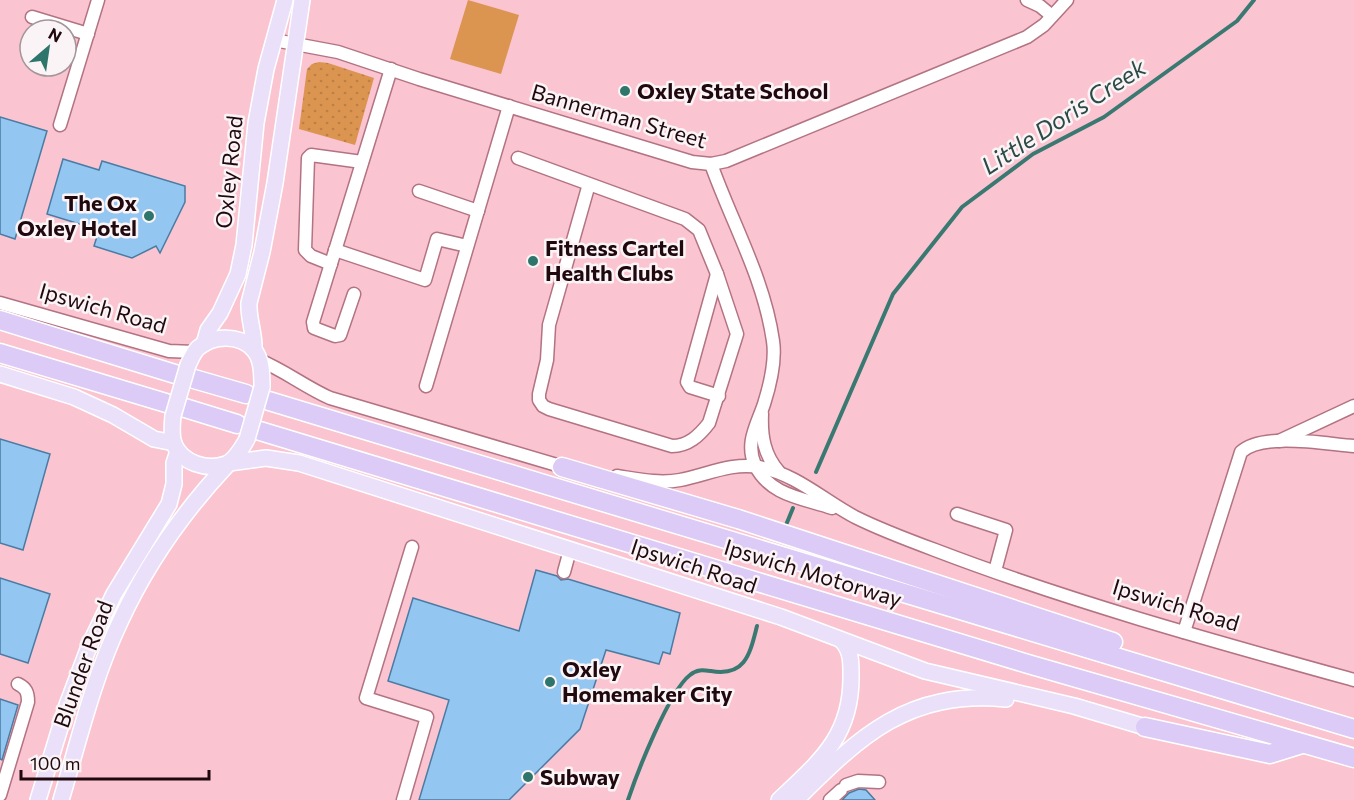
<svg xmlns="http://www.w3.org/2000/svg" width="1354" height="800" font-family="Commissioner,sans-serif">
  <defs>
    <pattern id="park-dots" width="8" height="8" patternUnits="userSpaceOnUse" patternTransform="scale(1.5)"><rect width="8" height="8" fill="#dc9550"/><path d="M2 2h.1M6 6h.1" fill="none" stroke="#bc7f45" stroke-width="1.8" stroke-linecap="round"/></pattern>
  </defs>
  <rect width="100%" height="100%" fill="#fbc4d1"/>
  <polygon fill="url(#park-dots)" points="319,62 328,63 374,78 355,145 299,129 307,69 312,64"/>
  <polygon fill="#dc9550" points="468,0 519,15 501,74 450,59"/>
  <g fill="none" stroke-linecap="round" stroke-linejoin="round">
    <g stroke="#3a7972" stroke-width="4">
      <polyline points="816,472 893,294 962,207 1033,154 1104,117 1237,21 1254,0"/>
      <polyline points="786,525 793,508"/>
      <path d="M628,800c9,-27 41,-109 62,-125 7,-6 13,-5 21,-4 35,6 39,-18 46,-45"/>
    </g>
  </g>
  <g fill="#93c7f1" stroke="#4a7ca3" stroke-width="1.5">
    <polygon points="0,117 47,131 15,239 0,234"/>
    <polygon points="63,159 99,170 102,161 185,186 185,202 160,253 156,246 132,258 94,246 99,230 47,214"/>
    <polygon points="0,439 50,454 23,550 0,543"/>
    <polygon points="536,570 557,576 561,580 568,579 680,613 670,654 663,652 659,664 606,650 580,729 509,800 419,800 449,700 388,681 413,598 519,631"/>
    <polygon points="0,578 50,594 28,663 0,654"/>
    <polygon points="0,699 18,705 2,760 0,759"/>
    <polygon points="859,789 866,790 875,800 842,800 849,793"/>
  </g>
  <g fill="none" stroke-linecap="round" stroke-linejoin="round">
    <g stroke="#b27383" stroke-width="15">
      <g id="minor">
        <polyline points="1027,0 1040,6 1052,16"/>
        <polyline points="32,17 88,34"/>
        <polyline points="274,40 338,52 419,79 692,162 711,164 726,161 1027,37 1044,25 1067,0"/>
        <polyline points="60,125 98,0"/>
        <path d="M518,158l167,61 14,11 18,44 20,60 -28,89c-10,13 -21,23 -37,23l-123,-37 -6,-3 -4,-6v-6l8,-34 2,-35 40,-141"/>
        <path d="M711,164c21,59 53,114 62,177 3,20 -3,44 -9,63 -7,21 -19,39 -9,61 15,31 48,33 77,43"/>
        <polyline points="419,191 478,211"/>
        <polyline points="335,250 425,280 437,239 467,246"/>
        <polyline points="331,264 311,256 305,250 308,158 311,155 362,162"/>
        <polyline points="717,274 687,382 690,387 719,396"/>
        <polyline points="354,294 340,335 335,336 314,328 313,322 391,69"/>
        <polyline points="0,303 169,351 194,352"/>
        <path d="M259,360c25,10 46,27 71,38l237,70"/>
        <polyline points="426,386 509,106"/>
        <path d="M762,414c-1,22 2,41 17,58"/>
        <polyline points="1279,441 1354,406"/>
        <path d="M617,476c20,3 42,8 63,4 26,-5 52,-18 79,-13 37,7 64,33 96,50 26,13 53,23 80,33 136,52 278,91 419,130"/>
        <polyline points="957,514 1006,530 995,571"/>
        <polyline points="564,572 570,550"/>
        <path d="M1184,632l57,-180c22,-20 84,-8 113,-6"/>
        <polyline points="846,785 858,781 879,782"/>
        <path d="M0,795l28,-93c0,-10 -2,-14 -10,-18"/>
        <polyline points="403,800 427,717 366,698 412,547"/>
        <polyline points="830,800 841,790"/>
      </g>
    </g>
    <g stroke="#fff" stroke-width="18">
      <g id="major">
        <polyline points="204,344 208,330 220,313 238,274 244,245 256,123 266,69 285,0"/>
        <path d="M254,350c1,-16 -6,-31 -5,-47l13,-51 13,-69 27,-183"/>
        <path d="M188,365c3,-6 5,-12 10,-17 15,-13 42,-14 56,2 8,9 8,25 8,37"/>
        <polyline points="0,374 74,397 113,415 154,439 174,443"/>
        <path d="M173,416c-1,9 -2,19 1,28 8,19 33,27 52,20 9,-4 16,-16 21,-25"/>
        <polyline points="229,463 266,458 299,463 781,617 925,671 1074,706 1145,727"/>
        <polyline points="38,800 67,705 90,644 114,594 169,504 174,484 174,463 178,451"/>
        <path d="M61,800c18,-60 32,-121 59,-178 27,-59 64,-111 108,-158"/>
        <path d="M779,800c40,-38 72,-63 72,-122 0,-15 1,-27 -10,-38"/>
        <path d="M796,800c65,-65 112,-110 210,-101"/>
      </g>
    </g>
    <g stroke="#fff" stroke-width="21">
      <g id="highway">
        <polyline points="0,320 175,374"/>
        <polyline points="0,353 166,403"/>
        <polyline points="194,379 246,394"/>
        <polyline points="269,401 1354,729"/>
        <polyline points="185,408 237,424"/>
        <polyline points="260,431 1028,664 1354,758"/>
        <polyline points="562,467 738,519 1113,642"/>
        <polyline points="1145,727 1270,754 1302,744"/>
      </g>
    </g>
    <use href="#minor" stroke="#fff" stroke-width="12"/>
    <use href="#major" stroke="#eae0fa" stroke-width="15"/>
    <use href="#highway" stroke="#dccbf6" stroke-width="18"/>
    <g stroke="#fff" stroke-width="18" stroke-linecap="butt">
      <g id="major-bridge">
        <polyline points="173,416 188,365"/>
        <polyline points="247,439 262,387"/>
      </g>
    </g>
    <use href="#major-bridge" stroke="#eae0fa" stroke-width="15"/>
  </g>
  <g fill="#2e756b" stroke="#fbf4f6" stroke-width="2">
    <circle cx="625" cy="91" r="6"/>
    <circle cx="149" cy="216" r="6"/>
    <circle cx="533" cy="261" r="6"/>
    <circle cx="550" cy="682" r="6"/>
    <circle cx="528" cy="777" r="6"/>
  </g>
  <g text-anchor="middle" stroke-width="5" stroke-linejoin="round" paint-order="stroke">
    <g font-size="22" font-weight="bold" fill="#1f090f" stroke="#fbf4f6" text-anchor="start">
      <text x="637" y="99">Oxley State School</text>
      <text x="137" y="211" text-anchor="end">The Ox<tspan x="137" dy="25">Oxley Hotel</tspan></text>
      <text x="545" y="256">Fitness Cartel<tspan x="545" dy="25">Health Clubs</tspan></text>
      <text x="562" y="677">Oxley<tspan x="562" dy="25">Homemaker City</tspan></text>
      <text x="540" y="785">Subway</text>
    </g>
    <g font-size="22" fill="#1f090f" stroke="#fbf4f6">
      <text transform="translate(619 116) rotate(16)" y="8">Bannerman Street</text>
      <text transform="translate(229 172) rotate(-84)" y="8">Oxley Road</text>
      <text transform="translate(103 308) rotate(16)" y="8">Ipswich Road</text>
      <text transform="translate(694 566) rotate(18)" y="8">Ipswich Road</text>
      <text transform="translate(813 573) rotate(17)" y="8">Ipswich Motorway</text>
      <text transform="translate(1176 605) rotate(17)" y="8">Ipswich Road</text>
      <text transform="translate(83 664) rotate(-70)" y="8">Blunder Road</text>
    </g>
    <g font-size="24" font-style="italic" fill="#2c4a46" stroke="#fbf4f6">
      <text transform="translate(1064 117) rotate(-33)" y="8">Little Doris Creek</text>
    </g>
  </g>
  <g transform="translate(48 48) rotate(29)"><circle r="28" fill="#fbf4f6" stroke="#a3969a" stroke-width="1.5"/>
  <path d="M0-4.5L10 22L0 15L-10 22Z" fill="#2e756b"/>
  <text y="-9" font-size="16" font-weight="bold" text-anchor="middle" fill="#1f090f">N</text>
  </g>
  <path d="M21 770v9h188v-9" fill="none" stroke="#1f090f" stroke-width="3"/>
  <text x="30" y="770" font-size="18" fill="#1f090f" stroke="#fbf4f6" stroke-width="4.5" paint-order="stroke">100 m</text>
</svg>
